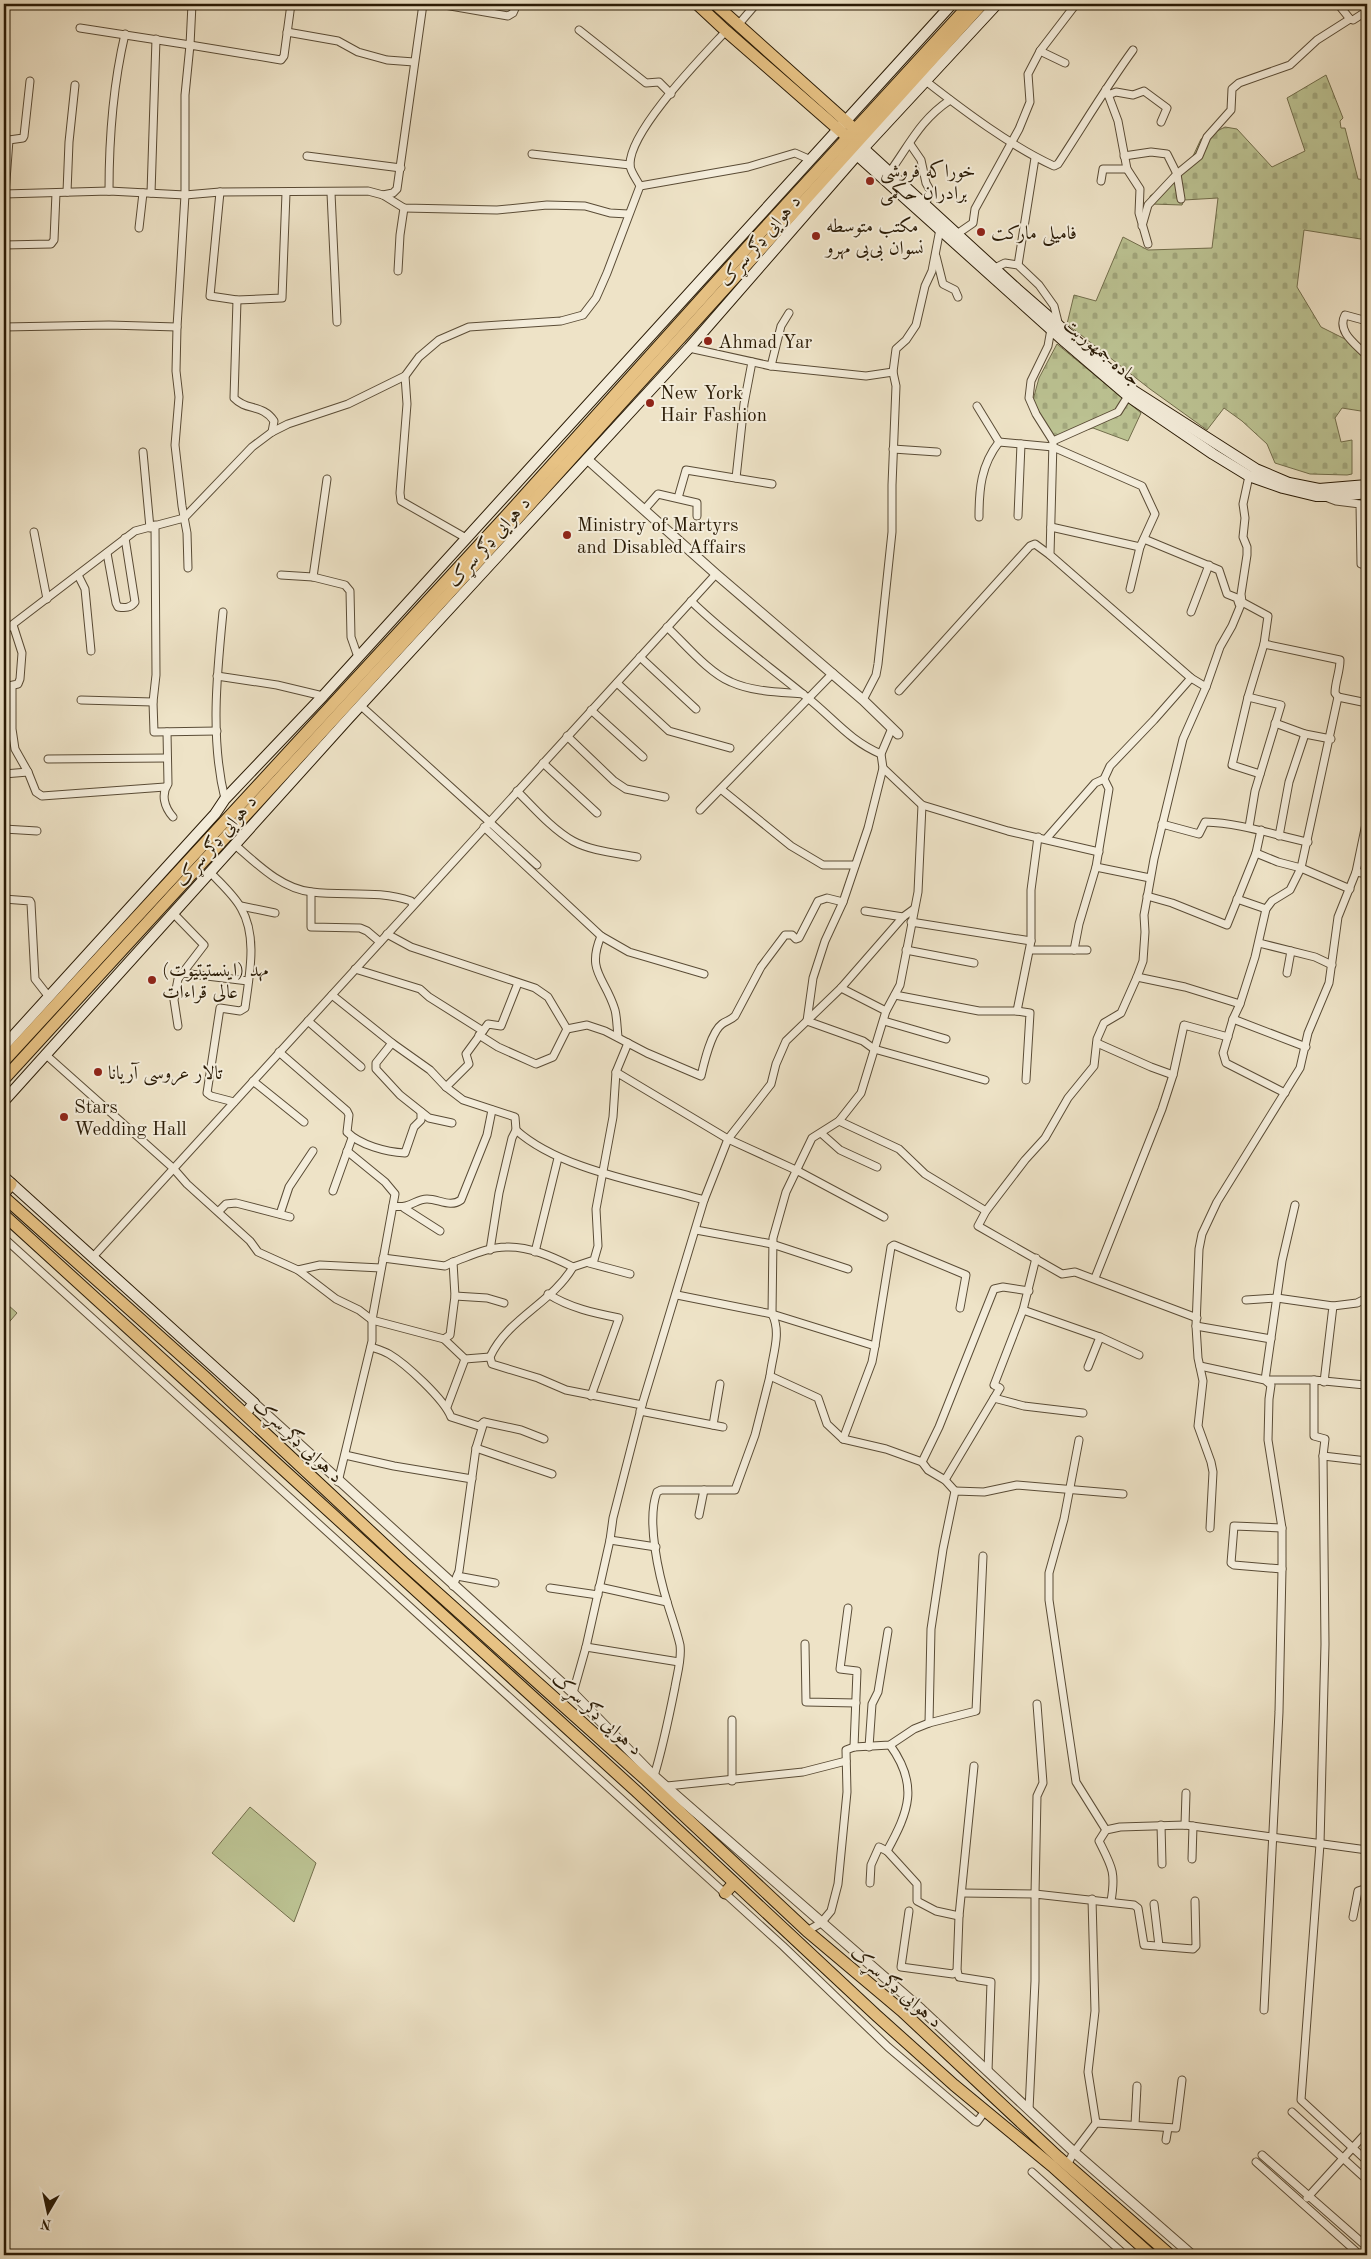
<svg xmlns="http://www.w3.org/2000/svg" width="1371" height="2259" font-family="'Old Standard TT',Amiri,serif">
  <defs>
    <pattern id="cemetery-stones" width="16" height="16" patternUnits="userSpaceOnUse" patternTransform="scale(1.25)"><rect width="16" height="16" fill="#bcc393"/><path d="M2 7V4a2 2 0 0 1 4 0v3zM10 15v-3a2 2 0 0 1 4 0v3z" fill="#a2a77d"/></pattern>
  </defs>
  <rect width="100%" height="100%" fill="#eee3c7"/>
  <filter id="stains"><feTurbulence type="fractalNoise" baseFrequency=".004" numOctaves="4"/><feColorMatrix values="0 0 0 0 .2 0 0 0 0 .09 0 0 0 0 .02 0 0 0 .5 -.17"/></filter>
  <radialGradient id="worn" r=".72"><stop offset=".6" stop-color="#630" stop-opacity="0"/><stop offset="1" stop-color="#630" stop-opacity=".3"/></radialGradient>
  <g fill="#bcc393" stroke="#726e4c">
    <polygon points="8,1305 17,1313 4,1328 4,1310"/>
    <polygon points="250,1807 316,1863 294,1922 212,1853"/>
  </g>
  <g fill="url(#cemetery-stones)" stroke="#726e4c">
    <polygon points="1326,75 1343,118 1340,121 1341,128 1345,128 1358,179 1367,180 1367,240 1304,230 1297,287 1321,327 1367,350 1367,412 1342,408 1335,418 1341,442 1352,440 1352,474 1347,475 1310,474 1275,463 1267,444 1242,421 1224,408 1207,430 1150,389 1067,324 1074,295 1096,301 1123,237 1148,250 1212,248 1218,198 1184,200 1182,205 1151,204 1150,196 1186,171 1201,139 1225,127 1237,129 1272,167 1305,151 1287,98"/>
    <polygon points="1057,344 1141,413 1128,441 1093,428 1053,439 1033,400 1039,378"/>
  </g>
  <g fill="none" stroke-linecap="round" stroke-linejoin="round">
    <g stroke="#5a4c36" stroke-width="9">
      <g id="minor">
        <polyline points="439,4 508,16 513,13 517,4"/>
        <polyline points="1338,4 1350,19"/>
        <polyline points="738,25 756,4"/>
        <polyline points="80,28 190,45 192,4"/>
        <polyline points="579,30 646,83 659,82 671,94"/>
        <polyline points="287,32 338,41 358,52 387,60 414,62"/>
        <polyline points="1040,51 1065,63"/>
        <path d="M927,82c36,28 85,65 127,84l4,-2c25,-38 48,-77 75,-114"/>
        <polyline points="1106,89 1118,121 1127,169 1140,189 1139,213 1148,244"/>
        <polyline points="1108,95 1116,92 1133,95 1144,91 1167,108 1161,122"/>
        <polyline points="910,144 921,160 926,183 931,192 925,204"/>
        <polyline points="532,154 630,165"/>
        <polyline points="307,156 401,168"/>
        <polyline points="1124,156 1151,152 1167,154 1177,174 1181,199"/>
        <path d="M889,173c21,-29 31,-53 61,-73"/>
        <polyline points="1101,181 1103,169 1127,169"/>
        <polyline points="640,186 748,167 795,153 811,160"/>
        <path d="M109,191c0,-53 4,-106 16,-157"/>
        <polyline points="67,192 69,142 75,85"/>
        <polyline points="220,192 210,296 237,300 282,298 286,193"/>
        <polyline points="151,193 156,39"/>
        <polyline points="331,193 337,322"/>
        <polyline points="4,194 109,191 185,195 220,192 368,191 383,195 404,208 497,210 547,205 585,206 610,213 628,214"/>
        <polyline points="5,194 9,140 23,138 24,136 30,81"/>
        <polyline points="383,195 393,193 397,189 423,4"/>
        <polyline points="1142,226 1148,205 1177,174 1199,156 1207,137 1231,110 1232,89 1239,83 1290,65 1317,40 1350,19 1353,20 1367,11"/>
        <polyline points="139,228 143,193"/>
        <polyline points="957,234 973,223 975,209 1019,129 1030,102 1028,74 1040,51 1076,4"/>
        <polyline points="4,245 51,244 54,240 56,193"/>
        <polyline points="936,256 943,284 955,290 958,297"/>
        <polyline points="1018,265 1035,158"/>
        <polyline points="995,268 1005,263 1018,265 1039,285 1054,306 1059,326"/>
        <polyline points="398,271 400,235 404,208"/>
        <path d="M237,300l-3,98c12,13 29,6 40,23l-2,11"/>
        <path d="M1367,321l-22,-6c-9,17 12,30 22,41"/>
        <polyline points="4,327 109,325 177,327"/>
        <polyline points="1051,329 1048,346 1031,381 1029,398 1036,414 1053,441 1050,555 1191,678 1206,687"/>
        <polyline points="689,348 771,366 866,376 893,372 896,386 892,485 892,532 878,664 876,675 863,700"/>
        <polyline points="771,366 781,326 789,313"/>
        <polyline points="893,372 896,349 906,340 916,325 925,286 932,271 940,229"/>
        <polyline points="405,376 407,404 400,493 401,501 466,538"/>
        <polyline points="977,406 999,442"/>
        <polyline points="1053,441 1118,412 1128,396"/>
        <polyline points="999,442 1053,447 1142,486 1155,514 1140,547 1130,589"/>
        <polyline points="893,449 937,452"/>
        <polyline points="143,452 150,528"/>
        <polyline points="736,478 744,404 752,362"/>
        <polyline points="678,498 686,470 772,484"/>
        <polyline points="1328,498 1336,501 1360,504 1361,564 1367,565"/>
        <polyline points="644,510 658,494 697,503 697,516"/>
        <polyline points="1018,516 1021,444"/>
        <path d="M979,517c0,-28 2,-52 20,-75"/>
        <polyline points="155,525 156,675 153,702 154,732 217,731"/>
        <polyline points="1051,527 1140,547"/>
        <polyline points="34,532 47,599"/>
        <polyline points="1144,539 1219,570 1227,594 1237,598 1239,604"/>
        <path d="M107,553l9,50 2,4c7,1 13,1 17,-5l-10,-64"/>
        <polyline points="188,568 187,533 182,506 175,445 179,397 176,371 177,327 185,195 185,95 190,45 281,60 284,56 291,4"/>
        <polyline points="78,575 85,589 91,651"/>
        <polyline points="281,575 313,577 345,585 350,591 351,637 358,657"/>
        <polyline points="313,577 327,479"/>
        <path d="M691,601c37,36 78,65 118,98 25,20 41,42 72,55"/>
        <polyline points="1242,602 1268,616 1264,644 1248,697 1232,765 1260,774"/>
        <path d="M223,612c-6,61 -13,127 2,187"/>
        <polyline points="1191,612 1209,565"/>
        <path d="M667,627c18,17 42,46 64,55 22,10 49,10 72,12"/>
        <path d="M4,631l131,-100 49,-13 68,-71 20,-15 16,-8 60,-20 57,-28 14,-19 20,-17 30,-13 92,-6 22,-6 13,-17 11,-25 33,-87c-3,-6 -10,-15 -10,-21 -1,-34 72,-108 96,-134"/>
        <path d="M1264,644l76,16c0,12 -5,22 -5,33l3,4 -37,171 -11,22 -18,11 -6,8 -11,48 -15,47 -7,15 -10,34 3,10 59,30"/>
        <polyline points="640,657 696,709"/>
        <polyline points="217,676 277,685 323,696"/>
        <polyline points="617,683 669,731 730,748"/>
        <polyline points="12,686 12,729 15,749 28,772 36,792 42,796 165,787"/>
        <polyline points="4,687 18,684 20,679 22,653 13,625"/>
        <polyline points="899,691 1030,546 1035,544 1050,555"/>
        <polyline points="1248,697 1281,705 1255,791 1249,827"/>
        <polyline points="1338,697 1367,703"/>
        <polyline points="81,700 153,702"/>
        <polyline points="360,705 537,865"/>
        <polyline points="591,710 643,757"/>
        <polyline points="1275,723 1305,734 1331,739"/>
        <polyline points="892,728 881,754 883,768 922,805 1008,831 1099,852"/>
        <path d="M167,732l1,52c-7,10 -4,23 5,33"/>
        <polyline points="567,736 614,781 626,789 665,797"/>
        <polyline points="48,759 167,758"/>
        <polyline points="543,763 597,813"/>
        <polyline points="883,768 868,828 843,902 825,941 813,978 807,1021 863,1041 874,1049 985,1080"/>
        <polyline points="4,774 28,772"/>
        <polyline points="1104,779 1110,766 1154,720 1191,678"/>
        <polyline points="722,790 791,846 823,865 855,865"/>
        <path d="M517,791c17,17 35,38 56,50 18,10 43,12 64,16"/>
        <path d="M922,805l-4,87 -18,93 -14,26 -25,82 -22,28 -27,17 -26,54 -13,46 -1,76c10,19 0,42 -2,62l48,22 9,26 16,15 43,10 36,13 6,8 17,10 10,11"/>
        <polyline points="700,810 833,673"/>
        <path d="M1162,824l37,10 6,-12c36,1 69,13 103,20"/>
        <polyline points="484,827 601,936 629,952 704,974"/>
        <polyline points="4,829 37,831"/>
        <polyline points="1261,830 1256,853 1278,862 1301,868 1350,889"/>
        <polyline points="1279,836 1289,782 1305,734"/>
        <polyline points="1046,839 1095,783 1104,779 1109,789 1096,867 1150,878"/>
        <path d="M234,844c22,19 47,45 78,48 33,4 67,-2 99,9l2,4"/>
        <path d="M210,872c10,11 24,23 31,36 17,29 8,68 4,100l-5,3 -20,-3 -13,85 4,3 23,6"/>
        <polyline points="1356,872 1367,874"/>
        <polyline points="311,892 311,927 360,928 367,931 380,942"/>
        <polyline points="1147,896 1172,903 1227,925 1256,853"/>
        <polyline points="4,899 30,901 31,903 35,979 49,997"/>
        <polyline points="1237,899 1266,909"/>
        <polyline points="241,906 275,913"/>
        <polyline points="865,911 903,917"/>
        <polyline points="174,914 204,945 178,979 174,1000 178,1026"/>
        <polyline points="911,922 1031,941"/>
        <polyline points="387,934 411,947 535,988 548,997 567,1029"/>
        <path d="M601,936c-15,36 4,41 14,74 2,8 2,18 3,27"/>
        <polyline points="1259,943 1315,957 1332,965"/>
        <polyline points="906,950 974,963"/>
        <polyline points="1030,950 1087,950"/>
        <polyline points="1074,950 1079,924 1096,867"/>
        <polyline points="355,969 420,989 429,997 483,1031"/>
        <polyline points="182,973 248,981"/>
        <polyline points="1287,973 1291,951"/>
        <polyline points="1137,977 1185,987 1240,1004"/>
        <polyline points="841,988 886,1011"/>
        <polyline points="332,995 392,1043 430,1070 446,1087 463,1100 515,1117 516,1130 512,1138 499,1193 490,1250"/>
        <polyline points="895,995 979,1011 1017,1011 1030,1013 1026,1080"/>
        <polyline points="1017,1011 1031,941 1031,890 1038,837"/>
        <polyline points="1233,1019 1306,1047"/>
        <polyline points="308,1021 361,1067"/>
        <polyline points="884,1021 946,1039"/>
        <path d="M567,1029l20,-4 18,6 42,22 54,23c3,-13 10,-44 21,-52 4,-3 9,-4 13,-8l26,-49 24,-32h7l4,4 3,-1 19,-37 9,-3 16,4"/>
        <polyline points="479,1035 498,1047 536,1064 553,1057 567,1029"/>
        <polyline points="392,1043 376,1063 376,1069 400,1095 429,1118 452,1123"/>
        <path d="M628,1043l-12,29 -3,45 -17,92 2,37 -4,14 -21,7c-21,36 -65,51 -83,90l2,7 46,14 28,12 76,15"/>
        <polyline points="1097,1043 1151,1067 1173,1075"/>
        <path d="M279,1052l68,59 2,4 -2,17c13,13 39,20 58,21l9,-26 7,-7v-8"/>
        <polyline points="45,1054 173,1168 187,1184 250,1241 258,1252 298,1270 336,1299 359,1310 372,1320 444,1339 465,1359 490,1357"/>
        <polyline points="616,1072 728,1139 798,1171 884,1217"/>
        <polyline points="253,1081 304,1122"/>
        <polyline points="446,1087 469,1064 466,1054 488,1024 501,1026 518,983"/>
        <polyline points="839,1121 899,1149 925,1174 986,1211"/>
        <path d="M516,1130c44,40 130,53 188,70"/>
        <polyline points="822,1134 840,1150 877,1167"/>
        <polyline points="333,1191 352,1138"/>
        <polyline points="1295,1205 1282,1261 1265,1380 1314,1380"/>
        <path d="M393,1206c18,3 22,-7 34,-7 12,0 23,9 34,1l26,-65 5,-25"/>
        <polyline points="404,1208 440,1231"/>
        <polyline points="219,1211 226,1204 236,1203 290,1217"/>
        <polyline points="280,1214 289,1187 313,1151"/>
        <polyline points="696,1230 772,1244 848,1269"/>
        <polyline points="4,1238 783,1946 888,2047 975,2121 977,2122 985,2111"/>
        <polyline points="535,1252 558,1158"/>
        <polyline points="92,1258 716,574"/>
        <path d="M383,1258l62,8 8,-4c17,-6 36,-15 53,-15 23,-1 47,10 67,20"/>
        <polyline points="589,1263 630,1274"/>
        <polyline points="298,1270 320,1265 381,1268"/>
        <polyline points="1095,1278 1162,1109 1173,1075 1184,1025 1228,1037"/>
        <path d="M548,1294c22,14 46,19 71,24l-28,78"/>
        <polyline points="677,1295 772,1314 875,1346 872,1362 843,1439"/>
        <polyline points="455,1296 487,1298 504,1303"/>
        <polyline points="1246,1300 1277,1298 1333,1306 1324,1382"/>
        <polyline points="1333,1306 1357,1303 1367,1298"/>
        <polyline points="1023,1310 1100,1337 1139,1355"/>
        <polyline points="1197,1318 1075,1272 1062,1274 978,1226 986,1211 1025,1160 1045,1138 1068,1098 1094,1066 1097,1039 1104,1023 1121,1013 1137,977 1143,961 1145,932 1144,915 1154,859 1183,739 1206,687 1220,647 1232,626 1242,602 1241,594 1247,555 1247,547 1243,537 1245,518 1243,504 1249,476"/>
        <polyline points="1196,1326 1271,1339"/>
        <polyline points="1367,1328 1365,1385 1314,1380 1314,1436 1325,1439 1323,1456 1325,1644 1320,1844 1301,2100 1367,2161"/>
        <polyline points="444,1339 450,1335 455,1296 453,1262"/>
        <polyline points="875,1346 891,1247 894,1245 966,1275 960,1308"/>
        <path d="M371,1347c6,2 13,4 18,7 17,10 55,45 62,63l28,9 5,-4 37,8 23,9"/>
        <polyline points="1200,1366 1265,1380 1271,1385 1269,1399 1268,1440 1282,1528 1282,1569 1279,1712 1264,2010"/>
        <polyline points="1088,1367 1100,1337"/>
        <polyline points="994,1398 1024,1406 1083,1413"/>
        <polyline points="447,1407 465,1359"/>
        <polyline points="640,1411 723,1427"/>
        <polyline points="713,1425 720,1384"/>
        <polyline points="1079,1440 1064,1519 1049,1573 1049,1600 1076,1782 1106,1830"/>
        <polyline points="476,1448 552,1474"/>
        <polyline points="345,1455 394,1466 472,1479"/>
        <polyline points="1323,1456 1367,1461"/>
        <polyline points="922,1462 939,1427 994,1289 1003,1287 1029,1291"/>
        <polyline points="945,1480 1000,1388 994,1385 1023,1310 1036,1258"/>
        <polyline points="338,1482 372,1341 372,1320 395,1194 385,1182 347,1151"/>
        <polyline points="699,1515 704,1490"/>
        <polyline points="1210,1528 1213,1472 1211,1462 1198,1426 1203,1381 1198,1358 1196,1326 1199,1249 1202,1234 1217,1202 1300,1068 1308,1033 1329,983 1338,917 1356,872 1367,819"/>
        <polyline points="610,1540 656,1547"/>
        <polyline points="1282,1569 1234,1565 1231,1563 1234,1526 1282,1528"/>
        <polyline points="457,1576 495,1583"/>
        <polyline points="453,1586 459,1571 476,1448 484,1422"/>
        <polyline points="599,1587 667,1602"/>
        <polyline points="550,1588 598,1595"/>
        <polyline points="848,1608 840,1669 857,1671 854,1747"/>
        <polyline points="805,1644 806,1702 856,1703"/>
        <polyline points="586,1647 679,1662"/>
        <polyline points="573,1693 586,1647 610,1540 613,1518 642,1405 704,1200 728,1139 771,1084 776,1064 786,1041 841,988 903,917 914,909"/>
        <polyline points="929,1723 931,1629 943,1549 955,1491 984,1492 1017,1485 1123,1494"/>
        <polyline points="869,1747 872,1704 878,1692 888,1631"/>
        <polyline points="974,1766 959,1916 957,1971 959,1977 991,1982 988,2071"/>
        <path d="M654,1776c9,-29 15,-59 21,-89 2,-13 7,-28 5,-42 -3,-13 -8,-27 -12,-40 -9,-29 -22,-84 -11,-113l4,-2h74l20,-55 15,-59"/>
        <polyline points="732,1781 732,1720"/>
        <polyline points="667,1786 803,1772 846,1761"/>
        <polyline points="1161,1825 1162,1864"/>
        <polyline points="1185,1825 1186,1793"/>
        <polyline points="887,1851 917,1884 917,1901 936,1911 959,1916"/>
        <polyline points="1192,1859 1193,1826"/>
        <path d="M870,1883l1,-18 8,-18 8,4c22,-40 32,-66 3,-106"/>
        <polyline points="962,1893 1035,1894 1037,1796 1043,1783 1037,1704"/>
        <polyline points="1092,1899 1095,2011 1088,2072 1096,2123"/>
        <path d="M1111,1901c5,-29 1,-34 -12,-60l7,-11 14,-3 65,-2 182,25"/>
        <polyline points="1154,1904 1159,1946"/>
        <polyline points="909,1911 901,1967 953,1974 957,1971"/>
        <polyline points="1353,1917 1358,1891 1367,1888"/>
        <polyline points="807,1931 821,1923 831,1911 838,1884 847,1792 846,1750 854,1747 890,1745 914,1729 929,1723 976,1711 983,1556"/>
        <polyline points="1029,2110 1035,1981 1035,1894 1134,1905 1138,1908 1144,1945 1193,1949 1196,1946 1195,1901"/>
        <polyline points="1292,2112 1367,2180"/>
        <polyline points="1135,2125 1137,2086"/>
        <polyline points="1166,2140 1168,2128"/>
        <polyline points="1262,2155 1367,2247"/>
        <polyline points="1256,2162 1360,2255"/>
        <polyline points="1067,2165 1074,2152 1096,2123 1176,2128 1182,2080"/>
        <polyline points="1032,2172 1125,2255"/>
        <polyline points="1307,2198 1367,2132"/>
      </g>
    </g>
    <g stroke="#5a4c36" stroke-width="11">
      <g id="tertiary">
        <polyline points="587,459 716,574 863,700 898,734"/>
        <polyline points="254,1403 573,1693 654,1776 921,2009 1074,2152 1192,2255"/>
      </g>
    </g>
    <g stroke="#291a05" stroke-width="12">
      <g id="secondary">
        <polyline points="864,149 1017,289 1134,391 1256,469 1289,483 1319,489 1367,485"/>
        <polyline points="857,155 1065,342 1128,396 1213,454 1249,476 1283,488 1316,496 1341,496 1367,493"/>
        <polyline points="4,1046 215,814 225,799 323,696 952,4"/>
        <polyline points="4,1101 348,719 689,348 857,155 997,4"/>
        <polyline points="4,1177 254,1403 245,1414"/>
      </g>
    </g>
    <g stroke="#291a05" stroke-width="13">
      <g id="primary">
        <polyline points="697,4 726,31 853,142"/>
        <polyline points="715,4 859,133"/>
        <polyline points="4,1061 505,517 762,231 970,4"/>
        <polyline points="4,1079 516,520 982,4"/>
        <polyline points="4,1193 11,1184"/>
        <polyline points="4,1197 204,1376 403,1562 646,1780 807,1931 902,2011 1058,2157 1170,2255"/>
        <polyline points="4,1215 636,1791 876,2015 954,2085 1052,2166 1151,2255"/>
        <polyline points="725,1893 734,1883"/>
      </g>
    </g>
    <use href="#minor" stroke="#f4eddb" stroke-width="7"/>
    <use href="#tertiary" stroke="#f4eddb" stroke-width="9"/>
    <use href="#secondary" stroke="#f4eddb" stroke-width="10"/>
    <use href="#primary" stroke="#e7c284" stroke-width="11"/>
  </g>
  <g fill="#8f2418" stroke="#f4eddb" stroke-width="2">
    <circle cx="870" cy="181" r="5"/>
    <circle cx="981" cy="232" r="5"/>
    <circle cx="816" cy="236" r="5"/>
    <circle cx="708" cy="341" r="5"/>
    <circle cx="650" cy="403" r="5"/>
    <circle cx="567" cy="535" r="5"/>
    <circle cx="152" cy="980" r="5"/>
    <circle cx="98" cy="1072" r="5"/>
    <circle cx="64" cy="1117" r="5"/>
  </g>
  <g text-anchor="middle" stroke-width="4" stroke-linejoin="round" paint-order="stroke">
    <g font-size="19" fill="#291a05" stroke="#f4eddb" text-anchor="start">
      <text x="880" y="177">خوراکه فروشی<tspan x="880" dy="22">برادران حکمی</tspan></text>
      <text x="826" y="232">مکتب متوسطه<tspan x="826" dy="22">نسوان بی‌بی مهرو</tspan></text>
      <text x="991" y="239">فامیلی مارکت</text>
      <text x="718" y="348">Ahmad Yar</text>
      <text x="660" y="399">New York<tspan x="660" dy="22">Hair Fashion</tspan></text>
      <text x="577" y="531">Ministry of Martyrs<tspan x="577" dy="22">and Disabled Affairs</tspan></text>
      <text x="162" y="976">مهد (اینستیتیوت)<tspan x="162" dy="22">عالی قراءات</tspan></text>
      <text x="108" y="1079">تالار عروسی آریانا</text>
      <text x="74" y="1113">Stars<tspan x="74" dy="22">Wedding Hall</tspan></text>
    </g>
    <g font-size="19" fill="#291a05" stroke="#f4eddb">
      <text transform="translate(759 240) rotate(-49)" y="7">د هوایی ډګر سړک</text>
      <text transform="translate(1103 351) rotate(40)" y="7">جاده جمهوریت</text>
      <text transform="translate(488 541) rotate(-48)" y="7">د هوایی ډګر سړک</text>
      <text transform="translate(215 840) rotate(-49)" y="7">د هوایی ډګر سړک</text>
      <text transform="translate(299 1440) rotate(43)" y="7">د هوایی ډګر سړک</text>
      <text transform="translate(598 1713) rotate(42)" y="7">د هوایی ډګر سړک</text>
      <text transform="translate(897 1986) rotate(41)" y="7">د هوایی ډګر سړک</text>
    </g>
  </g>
  <rect width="1371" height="2259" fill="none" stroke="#eee3c7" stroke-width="20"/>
  <rect x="5" y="5" width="1361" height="2249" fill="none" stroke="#291a05" stroke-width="2.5"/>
  <rect x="10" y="10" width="1351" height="2239" fill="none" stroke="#291a05"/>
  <g transform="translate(48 2212) rotate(189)" stroke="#f4eddb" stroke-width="4" paint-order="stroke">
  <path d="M0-4L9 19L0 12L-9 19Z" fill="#291a05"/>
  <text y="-8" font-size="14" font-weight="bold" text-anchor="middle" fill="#291a05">N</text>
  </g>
  <rect width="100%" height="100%" filter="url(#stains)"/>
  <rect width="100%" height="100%" fill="url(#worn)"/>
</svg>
